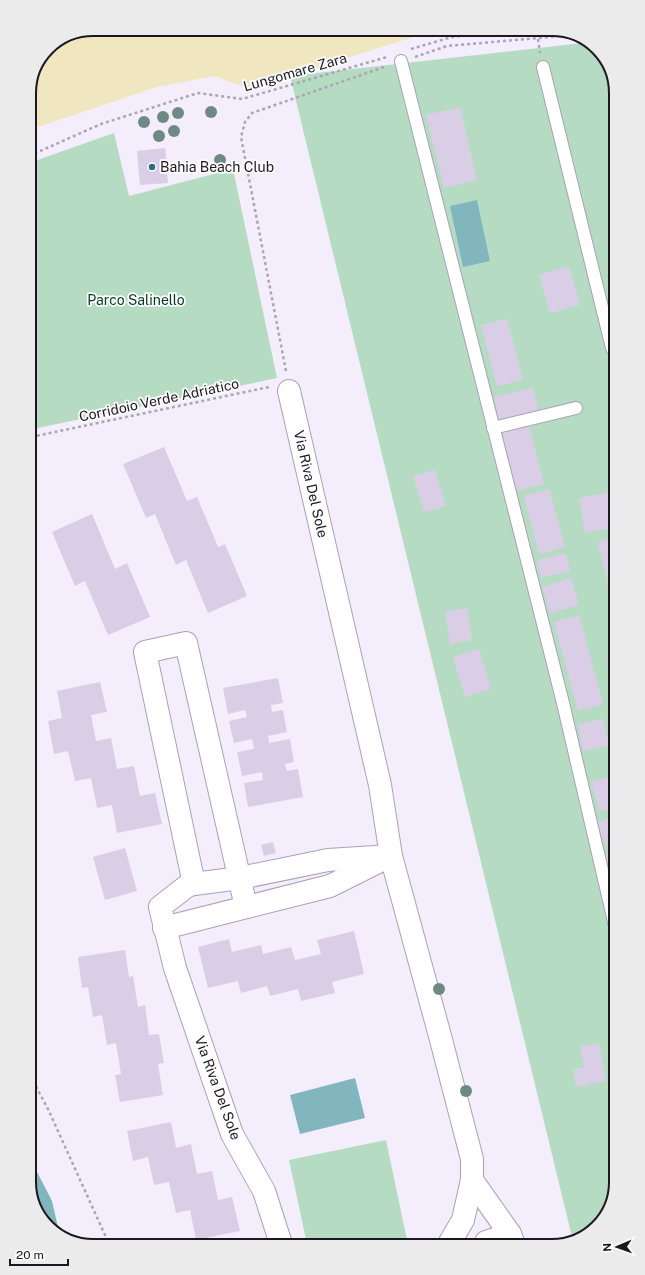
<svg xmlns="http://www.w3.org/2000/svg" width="645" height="1275" font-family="'Public Sans',sans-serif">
  <rect width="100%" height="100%" fill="#f4edfc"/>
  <g fill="#b5dcc3">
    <polygon points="591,42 611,69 616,1182 605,1218 576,1241 573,1241 290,76"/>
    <polygon points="114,133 129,196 233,169 277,378 33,429 31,427 29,163"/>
    <polygon points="386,1140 407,1240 390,1243 307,1244 289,1160"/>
  </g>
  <polygon fill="#f0e7c1" points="93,29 439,29 249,89 215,76 157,87 29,130 29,89 48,48"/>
  <g fill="#81b6bf">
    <polygon points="477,200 490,261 463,267 450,206"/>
    <polygon points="355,1078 365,1118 300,1134 290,1095"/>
    <polygon points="34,1166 52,1201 60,1236 57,1235 34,1206"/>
  </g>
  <g fill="#dacee7">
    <polygon points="460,107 477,180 444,188 426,115"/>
    <polygon points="165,148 168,183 140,185 137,151"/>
    <polygon points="612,249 612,263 611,263 608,250"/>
    <polygon points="569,266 580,305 550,313 539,275"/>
    <polygon points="507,319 523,380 497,386 481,325"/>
    <polygon points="533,388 539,414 500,423 494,397"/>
    <polygon points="529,426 544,484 517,491 502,433"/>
    <polygon points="164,447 187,501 197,497 218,547 225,544 247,596 208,613 186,560 176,565 155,514 146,518 123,464"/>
    <polygon points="435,470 446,506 424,512 413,476"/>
    <polygon points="549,489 565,547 539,554 524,496"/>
    <polygon points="613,492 613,528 585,533 579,498"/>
    <polygon points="92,514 115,569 127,563 150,617 108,635 85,581 75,586 52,532"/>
    <polygon points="613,538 613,583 608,584 598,542"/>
    <polygon points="566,553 570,571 541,578 537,560"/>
    <polygon points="571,578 579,605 550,613 542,587"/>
    <polygon points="467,608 472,640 450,644 445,612"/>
    <polygon points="579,615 603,704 578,711 554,622"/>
    <polygon points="479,649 491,689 465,697 453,657"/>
    <polygon points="278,678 283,703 271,705 272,712 283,710 287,732 268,736 269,743 290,739 294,762 285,764 287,771 298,769 303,797 248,807 244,783 263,780 262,772 242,776 237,752 254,749 252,739 234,743 229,721 247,717 245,710 228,714 223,688"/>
    <polygon points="100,682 107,712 91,715 96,741 111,738 117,769 134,766 140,796 155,793 162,824 117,833 112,805 97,808 91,778 75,781 68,751 54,754 48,721 62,718 57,691"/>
    <polygon points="603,719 609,746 583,751 578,724"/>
    <polygon points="614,776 614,808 600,812 591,782"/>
    <polygon points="614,817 615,844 605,846 598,822"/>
    <polygon points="273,842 276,853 264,856 261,845"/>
    <polygon points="125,848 137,891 105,900 93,857"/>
    <polygon points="615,852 615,878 610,879 604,854"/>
    <polygon points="354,931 364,974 332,982 335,993 301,1001 298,989 270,996 267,986 241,993 238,981 208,988 198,947 229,939 232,952 261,945 263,954 291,947 295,960 321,954 317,940"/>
    <polygon points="125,950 129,977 133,976 138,1007 145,1005 149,1035 159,1034 164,1063 158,1064 163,1095 120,1102 115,1075 121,1074 116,1043 107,1045 102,1015 93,1017 88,987 82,988 78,957"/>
    <polygon points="599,1043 606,1081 576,1087 573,1070 584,1067 580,1046"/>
    <polygon points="171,1122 176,1148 191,1144 197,1174 212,1171 218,1200 232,1197 240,1231 196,1240 190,1210 176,1213 169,1182 154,1185 148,1157 133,1161 127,1131"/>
  </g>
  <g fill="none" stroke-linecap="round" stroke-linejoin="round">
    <g stroke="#aca0b8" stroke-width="14">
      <g id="lane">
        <polyline points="401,61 563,703 615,926"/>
        <polyline points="543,67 612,348"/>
        <polyline points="493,428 576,408"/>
      </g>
    </g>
    <g stroke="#aca0b8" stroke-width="24">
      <g id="street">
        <polyline points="289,391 380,785 391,856 440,1036 472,1159 472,1180 463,1220 450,1242"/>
        <polyline points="194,884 145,652 186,643 246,907"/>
        <polyline points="164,928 330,886 380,861"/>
        <polyline points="472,1180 510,1234 513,1242"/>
        <polyline points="486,1242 510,1234"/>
        <polyline points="281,1244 264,1191 232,1134 175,968 160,907 187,886 194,884 240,878 328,860 391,856"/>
      </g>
    </g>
    <g stroke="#aca5b2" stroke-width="2.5" stroke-dasharray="3 3" stroke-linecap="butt">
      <polyline points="538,39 540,53"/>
      <polyline points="411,49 452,37 526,29"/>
      <polyline points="415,57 447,46 572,35"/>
      <polyline points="29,156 101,124 198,93 242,99 387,57"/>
      <polyline points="286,371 241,137 245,122 252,113 387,66"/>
      <polyline points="31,437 269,387"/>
      <polyline points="33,1081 48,1109 110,1246"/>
    </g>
    <use href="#lane" stroke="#fff" stroke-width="12"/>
    <use href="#street" stroke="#fff" stroke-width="22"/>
  </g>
  <g fill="#6f8983">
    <circle cx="211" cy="112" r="6"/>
    <circle cx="178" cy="113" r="6"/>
    <circle cx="163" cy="117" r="6"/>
    <circle cx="144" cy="122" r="6"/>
    <circle cx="174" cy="131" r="6"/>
    <circle cx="159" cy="136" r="6"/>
    <circle cx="220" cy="160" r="6"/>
    <circle cx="439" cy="989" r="6"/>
    <circle cx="466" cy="1091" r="6"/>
  </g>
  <circle fill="#2d6d81" stroke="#fdfdfd" stroke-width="1.5" cx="152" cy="167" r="4"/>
  <g text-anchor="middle" stroke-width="3.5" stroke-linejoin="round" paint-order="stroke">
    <g font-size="14" fill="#1c1720" stroke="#fdfdfd">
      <text transform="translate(295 72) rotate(-16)" y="5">Lungomare Zara</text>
      <text transform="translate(159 400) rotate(-12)" y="5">Corridoio Verde Adriatico</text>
      <text transform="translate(311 484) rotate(77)" y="5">Via Riva Del Sole</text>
      <text transform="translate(218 1088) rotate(70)" y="5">Via Riva Del Sole</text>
    </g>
    <g font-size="14" fill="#1c1720" stroke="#fdfdfd" text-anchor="start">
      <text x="160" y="172">Bahia Beach Club</text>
    </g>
    <g font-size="14" fill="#033820" stroke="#fdfdfd">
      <text x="136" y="305">Parco Salinello</text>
    </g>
  </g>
  <path d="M0 0H645V1275H0ZM93 36H552A57 57 0 0 1 609 93V1182A57 57 0 0 1 552 1239H93A57 57 0 0 1 36 1182V93A57 57 0 0 1 93 36Z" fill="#ebebeb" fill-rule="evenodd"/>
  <path fill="none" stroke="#1c1720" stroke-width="2" d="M93 36H552A57 57 0 0 1 609 93V1182A57 57 0 0 1 552 1239H93A57 57 0 0 1 36 1182V93A57 57 0 0 1 93 36Z"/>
  <g transform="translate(617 1247) rotate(268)" stroke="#fdfdfd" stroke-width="3" paint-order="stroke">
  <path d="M0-3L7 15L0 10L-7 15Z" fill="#1c1720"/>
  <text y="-6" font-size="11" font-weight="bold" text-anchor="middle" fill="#1c1720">N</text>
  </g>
  <path d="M10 1259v6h58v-6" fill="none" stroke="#1c1720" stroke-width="2"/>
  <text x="16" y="1259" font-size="12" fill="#1c1720" stroke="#fdfdfd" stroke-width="3" paint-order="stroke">20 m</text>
</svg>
